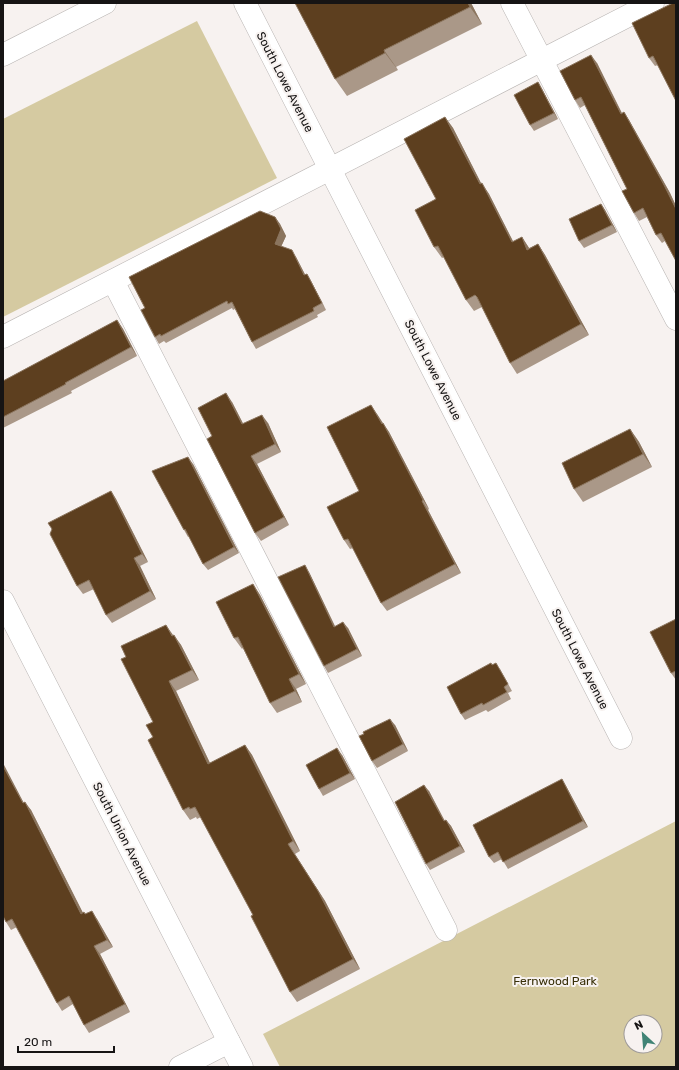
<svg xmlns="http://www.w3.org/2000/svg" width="679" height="1070" font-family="Rubik,sans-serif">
  <rect width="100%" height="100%" fill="#f7f2f0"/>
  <g fill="#d5caa1" fill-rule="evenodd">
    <polygon points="197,21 277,178 3,317 3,119"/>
    <path d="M676,821v246h-396l-17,-33zM631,1022h24v24h-24z"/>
  </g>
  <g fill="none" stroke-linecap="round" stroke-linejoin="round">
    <g stroke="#b9b5b3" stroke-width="23">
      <g id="minor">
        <polyline points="245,3 621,738"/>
        <polyline points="512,3 676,319"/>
        <polyline points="113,281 446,930"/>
        <polyline points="3,337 653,3"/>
        <polyline points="3,601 242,1067"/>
        <polyline points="180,1067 229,1042"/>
      </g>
    </g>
    <g stroke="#b9b5b3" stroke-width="23">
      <polyline id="major" points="3,55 105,3"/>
    </g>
    <use href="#minor" stroke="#fff" stroke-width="22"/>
    <use href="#major" stroke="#fff" stroke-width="22"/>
  </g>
  <g fill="#aa9888">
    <polygon points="295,3 471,3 482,24 396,67 398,70 347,96 335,79"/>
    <polygon points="673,3 658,65 655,66 649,58"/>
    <polygon points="597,63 622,113 624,112 629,120 670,193 676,206 676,261 665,241 662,243 656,235 647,217 639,221 634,213 627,189 585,105 580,108 575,100"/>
    <polygon points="538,82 542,89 558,119 534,131 530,125"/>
    <polygon points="445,117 453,128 481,183 489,194 513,242 522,237 529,248 538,244 545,255 589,335 517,374 510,363 482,307 474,311 466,300 444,257 442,258 434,247 436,199"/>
    <polygon points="601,204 605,210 617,232 584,248 579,241"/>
    <polygon points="275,217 280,224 286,236 281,247 296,257 305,275 307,274 311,281 326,310 317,315 318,317 256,349 252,342 235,309 233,310 232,308 166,343 164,341 159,344 155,337 145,308"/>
    <polygon points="117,320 123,329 137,356 71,391 72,393 3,428 3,381"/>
    <polygon points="232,402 243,424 268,423 281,452 257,464 289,525 261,541 255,533 212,436"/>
    <polygon points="377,414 389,432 429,509 428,510 461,573 387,611 381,603 353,548 350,549 344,540 359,491"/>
    <polygon points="630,429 639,442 652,467 583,502 574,489"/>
    <polygon points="193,464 239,553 208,570 203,564 189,536 188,537 184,530"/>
    <polygon points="111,491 116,499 148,562 140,566 156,599 112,623 106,615 94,589 83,594 77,586"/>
    <polygon points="309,572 335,626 348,628 362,656 328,673 324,666"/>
    <polygon points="253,584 260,595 306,684 296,689 302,702 277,713 270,703 243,648 242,649 234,638"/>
    <polygon points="676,619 676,680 671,673"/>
    <polygon points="173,635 181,645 199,680 176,691 210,763 245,745 252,755 300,851 295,854 325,901 360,969 297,1002 290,992 253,915 201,817 197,819 196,817 190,820 183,810 153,737 153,722"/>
    <polygon points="492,664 500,669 512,691 508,693 511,699 488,712 486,710 465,720 461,714"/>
    <polygon points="395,725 408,751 377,768 372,761"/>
    <polygon points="342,755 355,779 323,796 319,789"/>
    <polygon points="562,779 566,786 588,827 508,869 502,859 494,863 489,857"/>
    <polygon points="429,791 445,821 446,820 451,826 465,852 430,870 426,864"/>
    <polygon points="24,803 31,810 83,913 97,919 113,947 100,954 130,1012 89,1033 84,1025 73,1004 62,1011 57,1003 17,927 11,930 6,922"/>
  </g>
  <g fill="#8b755e">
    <polygon points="468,3 471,3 482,24 470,7"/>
    <polygon points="384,50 396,67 398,70 385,53"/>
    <polygon points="591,55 597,63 626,122 621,114"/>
    <polygon points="538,82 542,89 558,119 554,113"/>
    <polygon points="624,112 629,120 670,193 676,206 676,209"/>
    <polygon points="445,117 453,128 487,195 480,184"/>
    <polygon points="482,183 489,194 519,253 512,242"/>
    <polygon points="601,204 605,210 617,232 612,225"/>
    <polygon points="275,217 280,224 286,236 279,251 275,244"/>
    <polygon points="522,237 529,248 527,250"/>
    <polygon points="538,244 545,255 589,335 581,324"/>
    <polygon points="292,250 296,257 309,282 304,275"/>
    <polygon points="307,274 311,281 326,310 322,303"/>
    <polygon points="117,320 123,329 137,356 131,347"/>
    <polygon points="226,393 232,402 248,433 242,424"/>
    <polygon points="371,405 377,414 387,430 383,423 389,432 429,509 423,500"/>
    <polygon points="262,415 268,423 281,452 275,444"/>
    <polygon points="630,429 639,442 652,467 643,454"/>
    <polygon points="251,456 257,464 289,525 284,517"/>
    <polygon points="188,457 193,464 239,553 234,547"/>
    <polygon points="111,491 116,499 148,562 142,554"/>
    <polygon points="422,501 428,510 461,573 455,564"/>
    <polygon points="134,558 140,566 156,599 150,591"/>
    <polygon points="305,565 309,572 338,633 334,627"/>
    <polygon points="253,584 260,595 306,684 299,674"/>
    <polygon points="343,622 348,628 362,656 357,649"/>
    <polygon points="166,625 173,635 179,646 172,636"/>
    <polygon points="174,635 181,645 199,680 192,670"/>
    <polygon points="289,679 296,689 302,702 295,691"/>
    <polygon points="169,681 176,691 215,774 208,764"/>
    <polygon points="390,719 395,725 408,751 403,744"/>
    <polygon points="245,745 252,755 300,851 293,841"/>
    <polygon points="337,748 342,755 355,779 350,773"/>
    <polygon points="3,763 28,811 23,803 3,766"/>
    <polygon points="562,779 566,786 588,827 583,821"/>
    <polygon points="424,785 429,791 448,828 444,821"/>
    <polygon points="25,802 31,810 87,921 81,914"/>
    <polygon points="446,820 451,826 465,852 460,846"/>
    <polygon points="288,844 325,901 360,969 353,959"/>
    <polygon points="92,911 97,919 113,947 107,940"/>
    <polygon points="94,946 100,954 130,1012 125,1004"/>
  </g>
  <g fill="#5d3f1f" stroke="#8b755e">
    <polygon points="295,3 468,3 470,7 384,50 385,53 335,79"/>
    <polygon points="673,3 676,3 676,101 653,56 649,58 632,23"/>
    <polygon points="591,55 621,114 624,112 664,185 676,209 676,261 661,233 656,235 643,208 634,213 622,191 627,189 581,97 575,100 560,71"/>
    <polygon points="538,82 554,113 530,125 514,95"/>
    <polygon points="445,117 480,184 482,183 512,242 522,237 527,250 538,244 581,324 510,363 477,297 475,295 466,300 438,246 434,247 415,210 436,199 404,139"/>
    <polygon points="601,204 612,225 579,241 569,219"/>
    <polygon points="260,211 275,217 281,229 275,244 292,250 304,275 307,274 322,303 313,308 314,311 252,342 232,302 228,304 227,301 161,336 160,334 155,337 141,310 145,308 129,277"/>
    <polygon points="117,320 131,347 65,383 66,384 3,417 3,381"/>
    <polygon points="226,393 242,424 262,415 275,444 251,456 284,517 255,533 207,439 212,436 198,408"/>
    <polygon points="371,405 382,424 383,423 423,500 422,501 455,564 381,603 348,539 344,540 327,507 359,491 327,427"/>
    <polygon points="630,429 643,454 574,489 562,463"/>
    <polygon points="188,457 234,547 203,564 185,529 184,530 152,471"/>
    <polygon points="111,491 142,554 134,558 150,591 106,615 89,580 77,586 50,534 52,529 48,523"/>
    <polygon points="305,565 334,627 343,622 357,649 324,666 278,577"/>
    <polygon points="253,584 299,674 289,679 295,691 270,703 238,637 234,638 216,602"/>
    <polygon points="676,619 676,671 671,673 650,632"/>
    <polygon points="166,625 172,636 174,635 192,670 169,681 208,764 245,745 293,841 288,844 318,891 353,959 290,992 251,916 253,915 195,807 190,809 189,807 183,810 148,740 153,737 146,725 153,722 121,659 126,657 121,646"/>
    <polygon points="491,663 492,665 496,663 508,684 504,687 507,692 483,705 482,703 461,714 447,687"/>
    <polygon points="390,719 403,744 372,761 359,736 364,734 363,732"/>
    <polygon points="337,748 350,773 319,789 306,765"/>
    <polygon points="3,766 23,803 25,802 81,914 84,912 85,914 92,911 107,940 94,946 125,1004 84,1025 69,996 57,1003 12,919 6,922 3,916"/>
    <polygon points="562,779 583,821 503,862 498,852 489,857 473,825"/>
    <polygon points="424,785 444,821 446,820 460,846 426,864 395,802"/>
  </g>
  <g text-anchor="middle" stroke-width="4" stroke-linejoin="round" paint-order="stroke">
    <g font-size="12" fill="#161414" stroke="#f7f2f0">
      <text transform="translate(285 82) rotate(63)" y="4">South Lowe Avenue</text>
      <text transform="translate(433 370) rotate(63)" y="4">South Lowe Avenue</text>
      <text transform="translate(580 659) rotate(63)" y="4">South Lowe Avenue</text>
      <text transform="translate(122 834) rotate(63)" y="4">South Union Avenue</text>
    </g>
    <g font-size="12" fill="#382f08" stroke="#f7f2f0">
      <text x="555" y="985">Fernwood Park</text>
    </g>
  </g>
  <rect width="679" height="1070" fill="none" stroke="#161414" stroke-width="8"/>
  <g transform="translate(643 1034) rotate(334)"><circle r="19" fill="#f7f2f0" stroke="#9d9998"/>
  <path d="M0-3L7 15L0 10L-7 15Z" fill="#408375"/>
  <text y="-6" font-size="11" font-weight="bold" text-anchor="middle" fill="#161414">N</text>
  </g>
  <path d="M18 1046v6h96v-6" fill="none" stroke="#161414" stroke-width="2"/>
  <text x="24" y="1046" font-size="12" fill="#161414" stroke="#f7f2f0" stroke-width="3" paint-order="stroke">20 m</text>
</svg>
